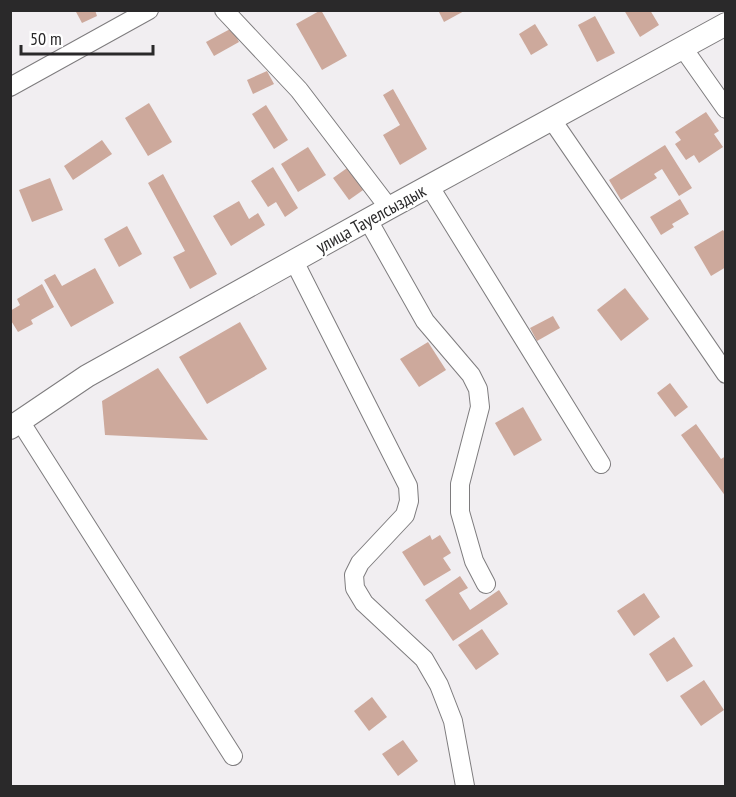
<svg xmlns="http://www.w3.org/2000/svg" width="736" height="797" font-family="'PT Sans Narrow',sans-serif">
  <rect width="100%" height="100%" fill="#f1eef1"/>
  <g fill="#cda99c">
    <polygon points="75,10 95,10 97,16 82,23"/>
    <polygon points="321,10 347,56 322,70 296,24"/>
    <polygon points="438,10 466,10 444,22"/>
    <polygon points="624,10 650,10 659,25 640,37"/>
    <polygon points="595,16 615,53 597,62 578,25"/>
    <polygon points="535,24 548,45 531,55 519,34"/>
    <polygon points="232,28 239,42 214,56 206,42"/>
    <polygon points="267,71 274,84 253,94 247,80"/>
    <polygon points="393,89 427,149 400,165 383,135 400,125 383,95"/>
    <polygon points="149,103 172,142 148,156 125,118"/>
    <polygon points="266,105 288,140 274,149 252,114"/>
    <polygon points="706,112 719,131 714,134 723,147 699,163 694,155 686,160 675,144 681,140 675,132"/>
    <polygon points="102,140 112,154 73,180 64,166"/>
    <polygon points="665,145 692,188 679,196 662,169 654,174 657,178 621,200 609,180"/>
    <polygon points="308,147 326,175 298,192 281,164"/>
    <polygon points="350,166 366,188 349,200 333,178"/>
    <polygon points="273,167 298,208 285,217 276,202 268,207 251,181"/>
    <polygon points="163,174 217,274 190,289 173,257 185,251 148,183"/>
    <polygon points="50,178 63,210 32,222 19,190"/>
    <polygon points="680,199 689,214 672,224 674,227 661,235 650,217"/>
    <polygon points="239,201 249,219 258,213 265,225 231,246 213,216"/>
    <polygon points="127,226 142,254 119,267 104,239"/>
    <polygon points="723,230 726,234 726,267 711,276 694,247"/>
    <polygon points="95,268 114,303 71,327 44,280 55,274 62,286"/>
    <polygon points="42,284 54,307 31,320 33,324 18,332 10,319 10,311 20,305 17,299"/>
    <polygon points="625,288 649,319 621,341 597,310"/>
    <polygon points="553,316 560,328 537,341 530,328"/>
    <polygon points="240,322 267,369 207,404 179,357"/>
    <polygon points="428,342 446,370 419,387 400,359"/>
    <polygon points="158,368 208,440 105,435 102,401"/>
    <polygon points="670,383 688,407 675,417 657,393"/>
    <polygon points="523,407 542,440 514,456 495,423"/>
    <polygon points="696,424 721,459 726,456 726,497 681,435"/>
    <polygon points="430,535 432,540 440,535 451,553 443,558 451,570 424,586 402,552"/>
    <polygon points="460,576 468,588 459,593 470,610 499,590 508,604 453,641 425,600"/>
    <polygon points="644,593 660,617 634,636 617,611"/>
    <polygon points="482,629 499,654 476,670 458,645"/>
    <polygon points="674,637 693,666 667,682 649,654"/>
    <polygon points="704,680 724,710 701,726 680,696"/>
    <polygon points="372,697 387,717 369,731 354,711"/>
    <polygon points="403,740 418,761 398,776 382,754"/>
  </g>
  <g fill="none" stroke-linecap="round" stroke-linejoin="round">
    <g stroke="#7e7c7e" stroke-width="20">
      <g id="minor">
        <polyline points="224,10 299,90 389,208"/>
        <polyline points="683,48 726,109"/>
        <polyline points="10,87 149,10"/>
        <polyline points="552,120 726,374"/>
        <polyline points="430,187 601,464"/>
        <polyline points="368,220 425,321 471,375 478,389 480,407 460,484 460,512 474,561 486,584"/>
        <polyline points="294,261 408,486 409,501 405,515 360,563 354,575 355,588 364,603 424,659 439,685 453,721 465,786"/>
        <polyline points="20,421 233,756"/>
      </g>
    </g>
    <g stroke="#7e7c7e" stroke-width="24">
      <polyline id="tertiary" points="10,428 87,376 389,208 726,24"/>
    </g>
    <use href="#minor" stroke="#fff" stroke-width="18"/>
    <use href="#tertiary" stroke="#fff" stroke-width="22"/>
  </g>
  <g text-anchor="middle" stroke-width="4.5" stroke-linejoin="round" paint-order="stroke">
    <g font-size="18" fill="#2a292a" stroke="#fff">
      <text transform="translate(371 219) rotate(-29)" y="6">улица Тауелсыздык</text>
    </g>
  </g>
  <rect width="736" height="797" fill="none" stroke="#2a292a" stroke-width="24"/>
  <path d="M21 45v9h132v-9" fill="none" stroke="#2a292a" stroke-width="3"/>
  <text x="30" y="45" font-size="18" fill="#2a292a" stroke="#ffffff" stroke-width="4.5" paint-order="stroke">50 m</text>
</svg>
